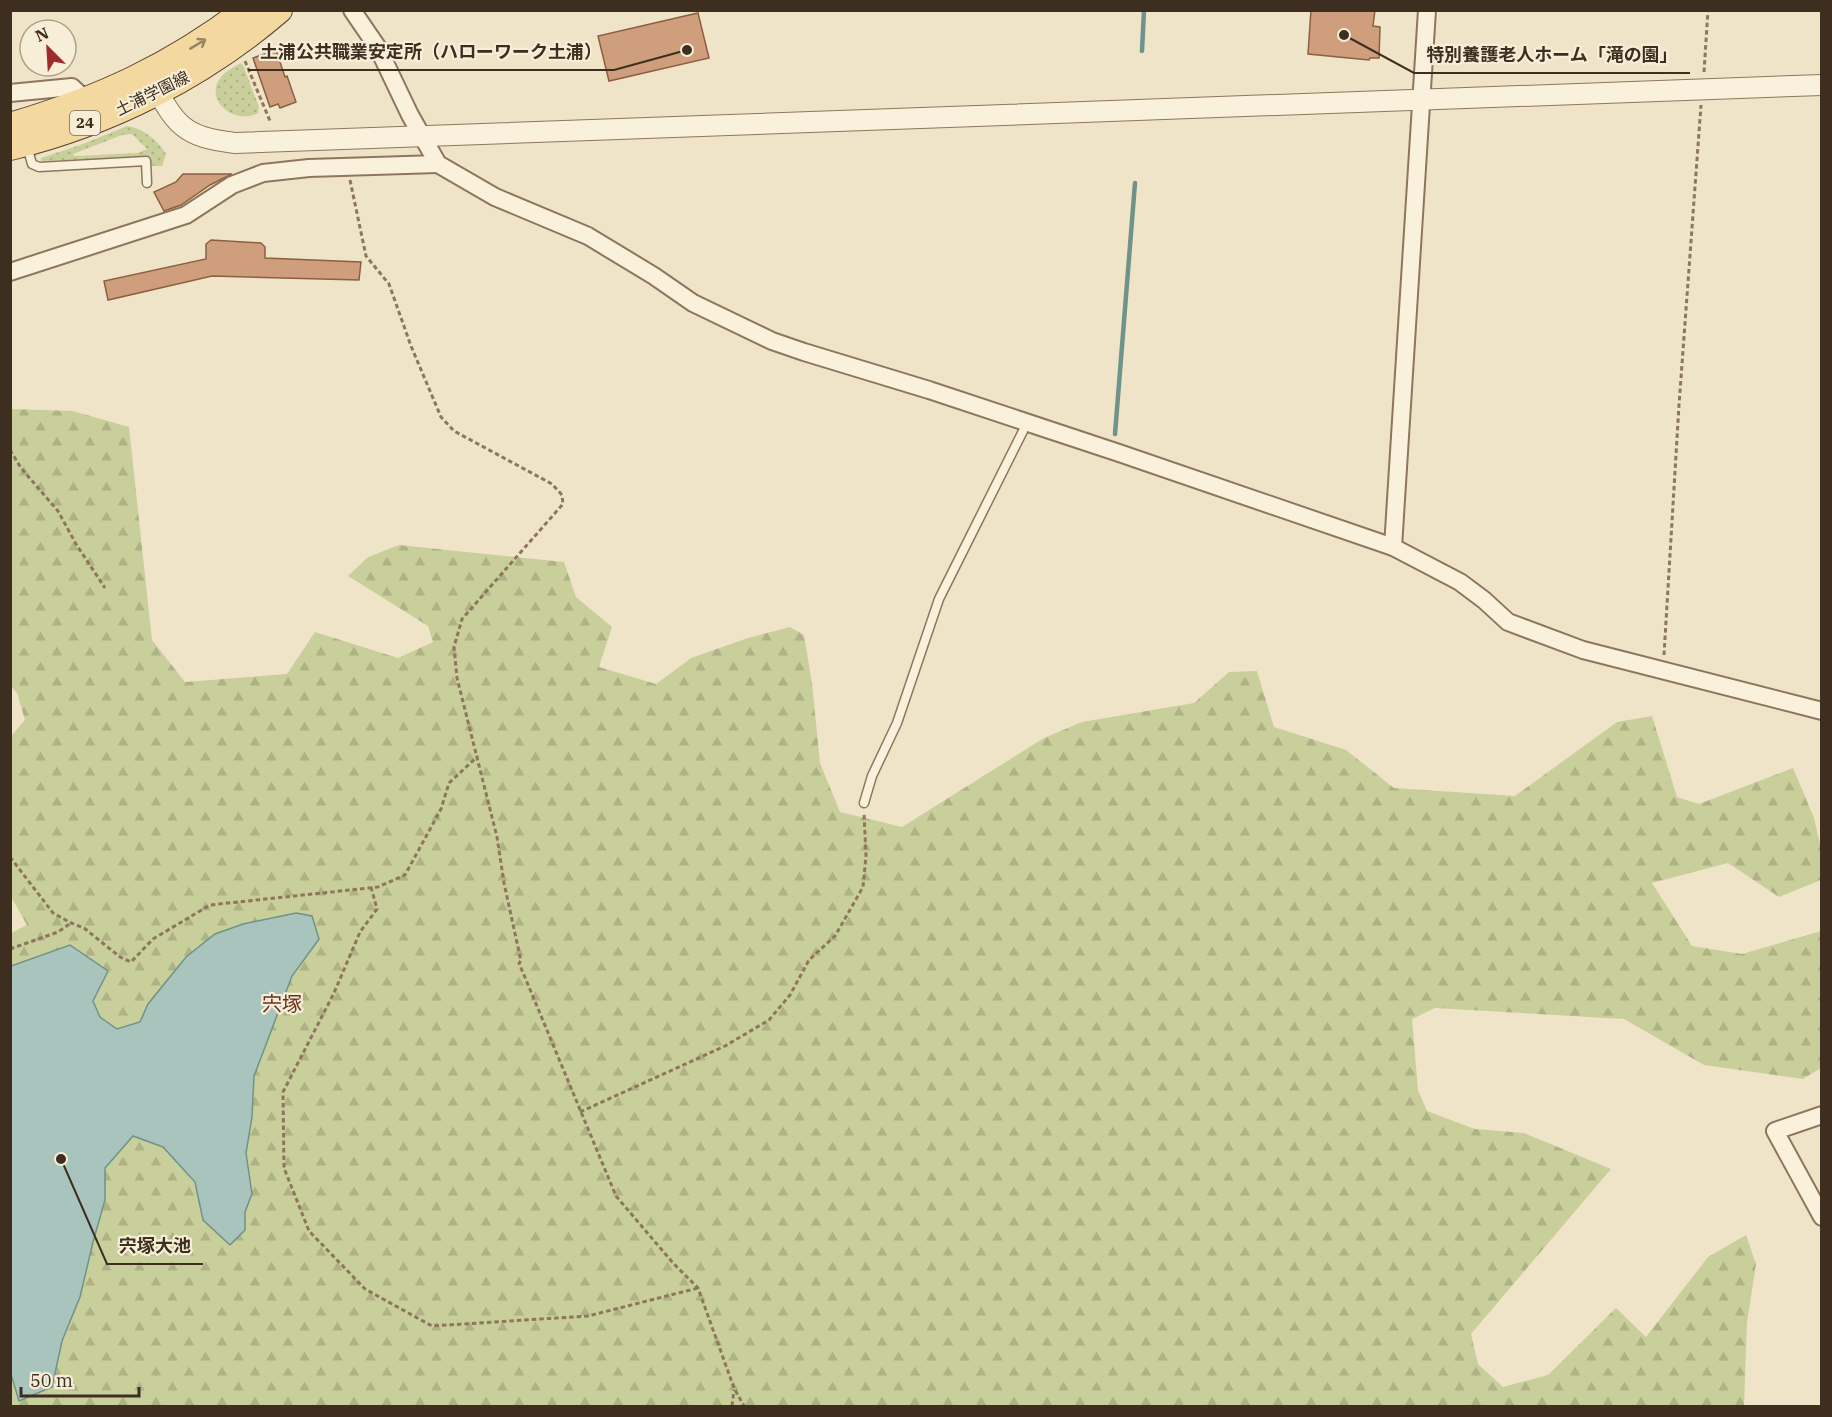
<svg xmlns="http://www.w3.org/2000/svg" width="1832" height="1417" font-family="'IBM Plex Serif','Noto Sans JP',serif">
  <defs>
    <pattern id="grass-dots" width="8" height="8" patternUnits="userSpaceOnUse" patternTransform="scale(1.5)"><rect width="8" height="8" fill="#c9cf9b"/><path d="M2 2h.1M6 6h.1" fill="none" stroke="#aeb285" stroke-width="1.8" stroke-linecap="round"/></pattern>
    <pattern id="forest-firs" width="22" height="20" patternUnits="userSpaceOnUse" patternTransform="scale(1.5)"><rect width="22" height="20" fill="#c9cf9b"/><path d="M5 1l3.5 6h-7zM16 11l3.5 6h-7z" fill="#aeb285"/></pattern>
  </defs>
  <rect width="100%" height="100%" fill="#f0e4c8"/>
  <g fill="url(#grass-dots)" fill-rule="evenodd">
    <path d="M240,63l3,2 16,42 -1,6c-21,13 -56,-12 -37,-36 5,-6 13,-10 19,-14z"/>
    <path d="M127,126c15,2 31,14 39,28l-4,12h-9l-5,-9 -107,4v-3l42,-14zM132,134l15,15 -9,4 -64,3 -1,-2 49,-19z"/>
  </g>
  <polygon fill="url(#forest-firs)" points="11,409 73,411 129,427 152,640 185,682 287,674 315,632 398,658 433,642 428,626 348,576 368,557 399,545 564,562 576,597 612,627 599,667 656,684 691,658 748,638 790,627 804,635 812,683 820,763 840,812 902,827 1044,738 1082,722 1194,703 1229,672 1257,671 1274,727 1346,750 1394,788 1515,796 1617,722 1652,716 1677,797 1699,804 1793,768 1814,818 1821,848 1821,880 1779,897 1728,863 1652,883 1692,946 1742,954 1821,931 1821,1068 1803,1079 1704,1065 1624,1019 1435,1008 1412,1019 1418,1090 1427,1111 1475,1129 1524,1133 1611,1169 1471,1334 1478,1364 1503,1387 1548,1375 1616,1308 1646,1337 1708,1257 1746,1235 1756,1264 1747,1323 1744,1406 11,1406 10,1371 19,1401 52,1387 62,1341 80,1297 93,1242 105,1200 105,1168 133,1135 163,1147 195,1182 203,1220 230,1245 245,1230 245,1212 252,1194 246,1153 252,1117 254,1076 292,976 319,939 166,983 148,1004 140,1022 116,1029 100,1017 70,945 11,966 11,933 27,925 10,895 11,736 25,720 17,693 10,685"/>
  <polygon fill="#a9c4bc" stroke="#6f938a" stroke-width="1.5" points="296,913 312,916 319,939 292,976 254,1076 252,1117 246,1153 252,1194 245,1212 245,1230 230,1245 203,1220 195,1182 163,1147 133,1136 105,1168 105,1200 93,1242 80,1297 62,1341 52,1387 19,1401 10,1371 11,966 70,945 108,971 93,1001 100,1017 117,1029 140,1022 148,1004 186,957 215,934 243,924"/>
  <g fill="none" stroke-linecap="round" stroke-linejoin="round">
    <g stroke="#6f938a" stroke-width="4.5">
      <polyline points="1142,51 1144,10"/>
      <polyline points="1115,434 1135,183"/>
    </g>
  </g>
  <g fill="#cf9f7d" stroke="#8d5f41" stroke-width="1.5">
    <polygon points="1311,10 1375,10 1373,26 1380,27 1379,58 1370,58 1369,60 1308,54"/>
    <polygon points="698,13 709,58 609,81 598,36"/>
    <polygon points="276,50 285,77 287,76 296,102 280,108 278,104 270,107 253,58"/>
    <polygon points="183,174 232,174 210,185 181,205 164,211 154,192 176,182"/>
    <polygon points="211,240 261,243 265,247 265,258 361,262 359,280 212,276 108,300 104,281 206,259 206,244"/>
  </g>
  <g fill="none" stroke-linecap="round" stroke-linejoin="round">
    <g stroke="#8d765c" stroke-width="11">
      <g id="service">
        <polyline points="27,146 32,164 39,167 146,161 147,183"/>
        <polyline points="864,803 872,776 897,723 939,599 1027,423"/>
      </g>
    </g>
    <g stroke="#8d765c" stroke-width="20">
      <g id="minor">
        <polyline points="352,10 378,48 410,115 438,164 495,197 588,236 654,276 693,303 772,341 804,352 929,390 1119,453 1393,547 1460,582 1484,600 1508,622 1583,650 1822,711"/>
        <polyline points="10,93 72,87 87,101"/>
        <polyline points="10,272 186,215 232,185 263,173 309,168 438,164"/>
        <polyline points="1393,547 1427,10"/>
        <polyline points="1822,1115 1775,1131 1822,1217"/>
      </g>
    </g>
    <g stroke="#8d765c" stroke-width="22">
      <path id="tertiary" d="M151,79c24,45 31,58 84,64l1587,-58"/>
    </g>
    <g stroke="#5b4430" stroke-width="28">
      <g id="primary">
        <path d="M10,126c91,-27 161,-59 236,-116"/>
        <path d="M10,147c99,-24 192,-71 269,-137"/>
      </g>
    </g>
    <g stroke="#8d765c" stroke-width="3" stroke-dasharray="4.5 3" stroke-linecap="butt">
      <polyline points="245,61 270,121"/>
      <polyline points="1704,72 1708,10"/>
      <polyline points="350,180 366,256 389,284 411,346 441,417 454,431 552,484 562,495 563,504 462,619 454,647 457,678 497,837 504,883 521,961 519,963 616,1196 673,1263 698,1288 734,1388 744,1406"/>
      <polyline points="10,450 21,468 58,511 76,544 105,588"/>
      <polyline points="1664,655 1679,405 1701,105"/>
      <polyline points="10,857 53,913 71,923 84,928 120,957 131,962 153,939 210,905 378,887 405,875 441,809 449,783 478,756"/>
      <polyline points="371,887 377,909 360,932 334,993 283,1092 284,1168 309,1231 365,1289 432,1326 588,1316 698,1288"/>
      <polyline points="10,949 58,932 71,923"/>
      <polyline points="580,1112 725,1046 769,1020 790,995 809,960 835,936 863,887 866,856 864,813"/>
      <polyline points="732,1406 734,1390"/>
    </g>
    <use href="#service" stroke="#faf1dc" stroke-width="8"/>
    <use href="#minor" stroke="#faf1dc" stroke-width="16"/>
    <use href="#tertiary" stroke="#faf1dc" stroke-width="20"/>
    <use href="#primary" stroke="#f3d9a0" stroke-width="26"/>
  </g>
  <defs><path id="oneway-shaft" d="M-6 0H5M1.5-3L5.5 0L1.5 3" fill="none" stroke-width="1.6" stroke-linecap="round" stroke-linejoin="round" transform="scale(1.5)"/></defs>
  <use stroke="#988460" href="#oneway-shaft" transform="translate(198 44) rotate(-31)"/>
  <g text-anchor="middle" stroke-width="4.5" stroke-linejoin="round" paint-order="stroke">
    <rect fill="#f7eed8" stroke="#756857" stroke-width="1.5" x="70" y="111" width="30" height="24" rx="4.5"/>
    <g font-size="15" font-weight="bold" fill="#3d2e20">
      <text x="85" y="128">24</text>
    </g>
    <g font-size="16" fill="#3d2e20" stroke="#f7eed8">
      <text transform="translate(152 93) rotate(-26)" y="6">土浦学園線</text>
    </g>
    <g font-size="20" fill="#6b2e1e" stroke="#f7eed8">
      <text x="282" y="1011">宍塚</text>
    </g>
  </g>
  <path fill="none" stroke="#3d2e20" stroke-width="2" d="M687 50L614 70H248M1344 35L1414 73H1690M61 1159L107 1264H203"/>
  <g fill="#3d2e20" stroke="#f7eed8" stroke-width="2">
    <circle cx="687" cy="50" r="6"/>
    <circle cx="1344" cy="35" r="6"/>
    <circle cx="61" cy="1159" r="6"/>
  </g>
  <g font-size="18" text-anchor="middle" font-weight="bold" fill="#3d2e20" stroke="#f7eed8" stroke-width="4.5" stroke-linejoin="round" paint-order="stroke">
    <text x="431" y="58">土浦公共職業安定所（ハローワーク土浦）</text>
    <text x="1552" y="61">特別養護老人ホーム「滝の園」</text>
    <text x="155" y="1252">宍塚大池</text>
  </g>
  <rect width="1832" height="1417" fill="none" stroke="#3d2e20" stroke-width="24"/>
  <g transform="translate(48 48) rotate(336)"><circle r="28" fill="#f7eed8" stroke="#ada18e" stroke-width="1.5"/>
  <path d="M0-4.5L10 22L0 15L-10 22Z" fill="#9e2a2b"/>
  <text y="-9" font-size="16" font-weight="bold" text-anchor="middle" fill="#3d2e20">N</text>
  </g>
  <path d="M21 1387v9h118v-9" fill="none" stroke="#3d2e20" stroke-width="3"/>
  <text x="30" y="1387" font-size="18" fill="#3d2e20" stroke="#f7eed8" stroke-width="4.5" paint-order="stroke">50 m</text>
</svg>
